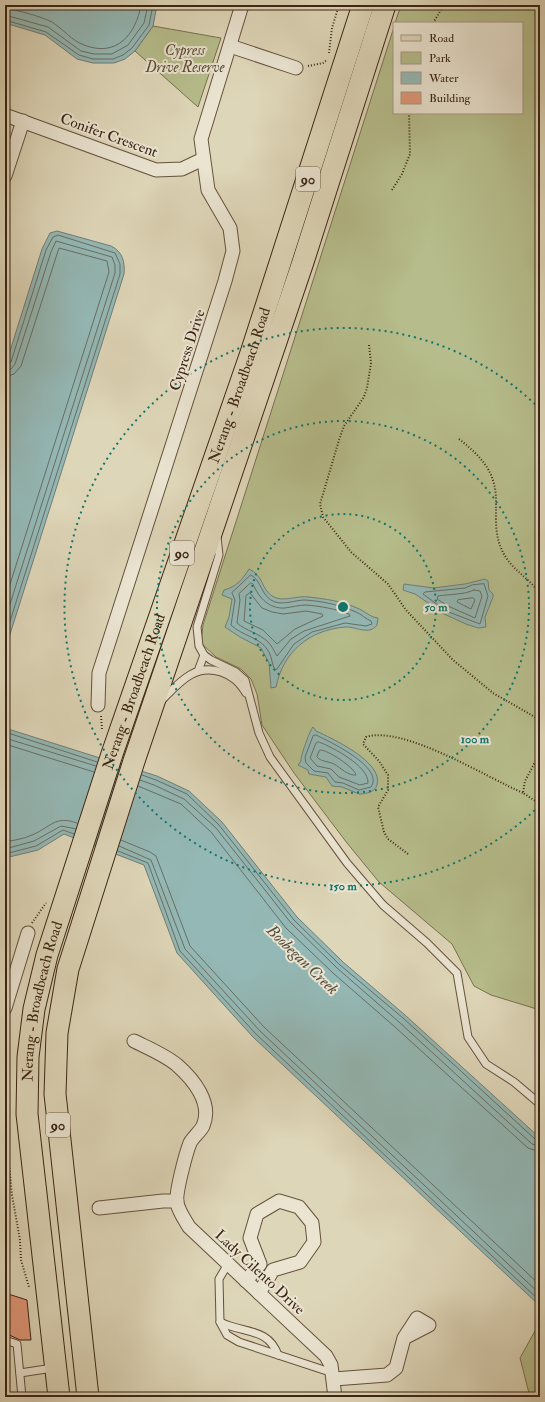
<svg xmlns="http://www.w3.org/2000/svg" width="545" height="1402" font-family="'IM FELL Double Pica',serif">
  <rect width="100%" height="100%" fill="#ded6b8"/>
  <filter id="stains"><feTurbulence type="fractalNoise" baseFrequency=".005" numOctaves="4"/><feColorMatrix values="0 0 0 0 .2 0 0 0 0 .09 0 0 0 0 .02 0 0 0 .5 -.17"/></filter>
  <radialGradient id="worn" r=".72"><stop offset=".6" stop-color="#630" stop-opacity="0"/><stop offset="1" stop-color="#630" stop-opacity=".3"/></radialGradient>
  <g fill="#b6bc8b" stroke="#797050">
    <polygon points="401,5 540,5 540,1010 491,995 474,986 452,944 379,882 347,843 294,773 262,725 257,694 251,679 241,669 216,657 201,643 203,625 394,27 394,113 522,113 522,23 395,23"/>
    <polygon points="153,26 221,38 198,107 135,51"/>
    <polygon points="540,1322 540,1397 530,1397 520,1358"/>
  </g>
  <g fill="#94b8b5" stroke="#717d75">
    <polygon points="5,5 157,5 153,26 135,51 125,59 114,63 93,63 77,59 45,35 5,23"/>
    <path d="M57,231l54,15c12,6 14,16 13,28l-119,376v-283l37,-118 8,-16z"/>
    <path d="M249,569c15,7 12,20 23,27 11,7 25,-1 37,1 16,2 33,4 48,11 8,3 12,9 21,10l-1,7c-8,11 -22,1 -32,2 -36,3 -62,25 -69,60l-5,1 -2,-25 -8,-15 -21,-11 -15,-10 4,-10 3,-18 -10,-4 2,-5c12,-3 19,-11 25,-21z"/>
    <polygon points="485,579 488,581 489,590 493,594 493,597 485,617 486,627 478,628 466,624 444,614 415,594 403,590 404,584 434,588 465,584"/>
    <path d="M313,727l3,4c15,7 68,31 61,54 -2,7 -11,9 -18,9l-17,-7 -10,-1 -6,-9 -17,-3 -1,-4 -10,-5 3,-4c-1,-4 9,-31 12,-34z"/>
    <polygon points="5,728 157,776 189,791 222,822 297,917 343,962 405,1015 540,1138 540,1306 253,1037 177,953 144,865 64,834 38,850 5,858"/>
  </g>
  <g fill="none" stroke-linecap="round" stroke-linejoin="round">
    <g stroke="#686e64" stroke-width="1">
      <path d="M5,9c11,0 37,8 47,13 11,7 20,19 32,23 33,13 52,-11 57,-40"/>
      <polyline points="5,15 48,27 81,51 94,54 112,54 128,45 144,23 148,5"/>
      <polyline points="5,20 46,32 79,55 93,59 113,59 123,55 132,48 149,25 153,5"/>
      <polyline points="5,366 11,362 46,250 53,237 58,235 115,253 120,264 120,274 5,637"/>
      <polyline points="5,371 11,369 15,364 51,252 56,241 112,257 115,265 115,273 5,620"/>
      <polyline points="5,377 14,374 21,366 59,248 107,261 109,272 5,600"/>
      <path d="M251,575c11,6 10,22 24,27 10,3 20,-2 30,-2 16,1 36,5 51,12 5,2 10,7 15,9l1,3 -6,2 -21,-3 -33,9 -18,12 -17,25 -2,1c-3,-5 -3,-12 -6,-18 -8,-15 -27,-16 -38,-27l4,-25 -3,-7z"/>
      <path d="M251,583l2,1c6,14 16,25 32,24 7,-1 14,-3 21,-3 14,1 30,4 43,9l1,2 -46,15 -13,8 -14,17c-3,-5 -5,-10 -9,-14 -9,-9 -22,-11 -31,-19l3,-23 -1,-6z"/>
      <polygon points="484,584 488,596 480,624 446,611 423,594 425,592 465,588 472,585"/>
      <path d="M474,590l6,1 2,5 -7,22 -27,-12 -11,-7 1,-3c12,-2 25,-1 36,-6z"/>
      <polygon points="250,593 262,608 272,612 283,614 306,611 322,614 323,616 295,629 277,644 263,630 244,621 246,596"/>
      <polygon points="473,598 475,600 471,609 457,602 458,600"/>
      <polyline points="5,732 97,762"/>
      <path d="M316,735c12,6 69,32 55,52l-12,3 -16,-7 -8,-1 -7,-9 -14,-2 -8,-8 -1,-6 8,-21z"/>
      <polyline points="5,738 96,766"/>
      <path d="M319,742c13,5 50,24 49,41l-8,2 -21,-8 -8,-8 -14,-3 -7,-8 6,-15z"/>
      <polyline points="5,744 94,772"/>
      <path d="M320,750c7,-1 35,18 36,25 -8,1 -15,-7 -22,-11 -6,-3 -13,-2 -17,-7z"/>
      <polyline points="142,775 156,780 187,794 219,825 294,920 340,965 403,1018 536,1140 540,1141"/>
      <polyline points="140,780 154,785 184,799 216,828 291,923 337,968 399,1022 532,1144 540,1146"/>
      <polyline points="138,786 181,804 211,832 286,928 333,973 395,1027 528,1148 540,1152"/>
      <polyline points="121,840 150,852 156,856 190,946 264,1027 540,1285"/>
      <path d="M5,842c9,-2 19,-3 27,-7 19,-8 23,-20 45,-12"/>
      <polyline points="119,846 151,860 185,949 260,1031 540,1294"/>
      <polyline points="5,849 34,841 61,826 76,829"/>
      <polyline points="118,851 148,863 180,951 256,1034 540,1301"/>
      <polyline points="5,854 36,846 63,830 74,834"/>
    </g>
  </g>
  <polygon fill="#e09778" stroke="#3c2514" points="5,1293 27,1300 31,1340 20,1340 5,1333"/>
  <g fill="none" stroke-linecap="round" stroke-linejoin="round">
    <g stroke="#64513d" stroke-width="9">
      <g id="service">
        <polyline points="217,537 219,555 197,627 199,646 204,655 211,660 236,672 245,680 259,733 270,757 347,863 383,905 427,943 457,973 468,1037 486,1064 514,1082 540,1104"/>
        <polyline points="198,671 204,655"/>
        <path d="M161,701c17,-17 33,-38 60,-29 12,4 18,10 25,21"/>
        <polyline points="228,1264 219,1279 220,1322 227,1335 239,1342 333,1373"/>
        <path d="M220,1322c24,12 48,5 58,33"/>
        <polyline points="5,1340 17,1344 22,1397"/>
        <polyline points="20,1373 53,1368"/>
      </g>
    </g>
    <g stroke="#64513d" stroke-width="15">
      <g id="minor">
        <polyline points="230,46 296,68"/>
        <polyline points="5,115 156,170 182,169 203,159"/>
        <polyline points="5,176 23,121"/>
        <polyline points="98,705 99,673 225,281 233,251 230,228 208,190 201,139 242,5"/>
        <polyline points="5,1008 28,933"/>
        <path d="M134,1041c14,7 31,14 43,24 16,14 36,38 26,61 -3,6 -10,11 -13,17 -4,10 -15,51 -13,60 2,9 8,17 12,24l137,129 5,9 4,32"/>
        <polyline points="99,1208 163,1201 177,1201"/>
        <polyline points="246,1281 260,1264 250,1238 257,1214 279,1201 299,1207 312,1223 314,1242 300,1262 273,1270 259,1293"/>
        <polyline points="334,1379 387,1375 396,1368 404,1338 417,1318 429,1325 404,1338"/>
      </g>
    </g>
    <g stroke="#3c2514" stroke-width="23">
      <g id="primary">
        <path id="s1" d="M59,1397l-32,-283 1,-57 6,-48 13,-54 65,-201 139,-401 112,-348"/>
        <polyline points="88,1397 55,1094 57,1033 68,969 134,761 303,262 385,5"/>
      </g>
    </g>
    <g stroke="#3c2514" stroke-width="2" stroke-dasharray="1 2" stroke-linecap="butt">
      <polyline points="433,23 444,5"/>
      <polyline points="329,53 332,28 339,5"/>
      <polyline points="308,66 323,63 327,60"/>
      <polyline points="392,190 402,174 410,154 409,113"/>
      <polyline points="369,345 371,363 367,388 364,397 344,426 339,440 320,504 323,517 351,552 388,584 406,610 453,660 493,693 540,720"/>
      <path d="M459,439c24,19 38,34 37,66 0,14 -1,29 5,43 9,22 26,27 39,46"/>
      <polyline points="101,716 102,729"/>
      <polyline points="540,753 525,781 523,793 540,804"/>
      <polyline points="536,803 540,813"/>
      <path d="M408,854l-20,-15 -4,-7 -6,-25 10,-17v-15l-9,-14 -16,-17 3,-7c37,-12 120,40 157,56"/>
      <polyline points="32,923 46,903"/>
      <polyline points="5,1123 12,1195 20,1240 21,1260 29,1287"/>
    </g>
    <use href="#service" stroke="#eae4d1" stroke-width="7"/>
    <use href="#minor" stroke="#eae4d1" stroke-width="13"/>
    <use href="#primary" stroke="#ded6b8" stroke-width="21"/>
  </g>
  <g fill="none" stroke="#0f766e" stroke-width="2" stroke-dasharray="2 4">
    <circle cx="343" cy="607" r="93"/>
    <circle cx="343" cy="607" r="186"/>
    <path d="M539 806A279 279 0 1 1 539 408"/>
  </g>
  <g text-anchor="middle" stroke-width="4" stroke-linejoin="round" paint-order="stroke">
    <g fill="#eae4d1" stroke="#705e4d" stroke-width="1">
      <rect x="296" y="167" width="24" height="24" rx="3"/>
      <rect x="170" y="541" width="24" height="24" rx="3"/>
      <rect x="46" y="1113" width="24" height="24" rx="3"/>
    </g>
    <g font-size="14" font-weight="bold" fill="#3c2514">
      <text x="308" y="184">90</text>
      <text x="182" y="558">90</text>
      <text x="58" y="1130">90</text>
    </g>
    <g font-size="15" font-style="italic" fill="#5a4b32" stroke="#eae4d1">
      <text x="185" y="55">Cypress<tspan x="185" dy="17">Drive Reserve</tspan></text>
    </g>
    <g font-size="15" fill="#3c2514" stroke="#eae4d1">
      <text transform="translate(109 135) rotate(20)" y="5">Conifer Crescent</text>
      <text transform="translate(187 350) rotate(-72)" y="5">Cypress Drive</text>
      <text dy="5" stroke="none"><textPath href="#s1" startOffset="1047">Nerang - Broadbeach Road</textPath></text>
      <text dy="5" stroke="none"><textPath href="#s1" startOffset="723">Nerang - Broadbeach Road</textPath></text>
      <text dy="5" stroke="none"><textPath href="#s1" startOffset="399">Nerang - Broadbeach Road</textPath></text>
      <text transform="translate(260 1272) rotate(43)" y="5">Lady Cilento Drive</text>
    </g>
    <g font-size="16" font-style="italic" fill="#524a3c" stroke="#eae4d1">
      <text transform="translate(303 959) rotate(44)" y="6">Boobegan Creek</text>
    </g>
  </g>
  <circle cx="343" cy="607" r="6" fill="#0f766e" stroke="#eae4d1" stroke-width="2"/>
  <g font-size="12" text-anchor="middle" font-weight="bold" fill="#0f766e" stroke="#eae4d1" stroke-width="4" stroke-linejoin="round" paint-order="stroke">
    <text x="436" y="611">50 m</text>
    <text x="475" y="743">100 m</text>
    <text x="343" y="890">150 m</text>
  </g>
  <rect width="545" height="1402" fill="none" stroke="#ded6b8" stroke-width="20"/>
  <rect x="6" y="6" width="533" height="1390" fill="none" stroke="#3c2514" stroke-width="2"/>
  <rect x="10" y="10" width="525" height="1382" fill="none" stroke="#3c2514"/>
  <rect x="393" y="22" width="130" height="92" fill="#eae4d1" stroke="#a49885"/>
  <rect x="401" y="35" width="20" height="6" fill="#ded6b8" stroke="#a49885"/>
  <text x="429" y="42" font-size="12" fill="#3c2514">Road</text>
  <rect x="401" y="52" width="20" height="12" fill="#b6bc8b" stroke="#a49885"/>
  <text x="429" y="62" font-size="12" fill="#3c2514">Park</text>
  <rect x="401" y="72" width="20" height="12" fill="#94b8b5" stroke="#a49885"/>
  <text x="429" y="82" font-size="12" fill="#3c2514">Water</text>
  <rect x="401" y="92" width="20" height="12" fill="#e09778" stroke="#a49885"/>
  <text x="429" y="102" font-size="12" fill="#3c2514">Building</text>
  <rect width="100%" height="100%" filter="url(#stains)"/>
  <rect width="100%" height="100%" fill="url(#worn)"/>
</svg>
